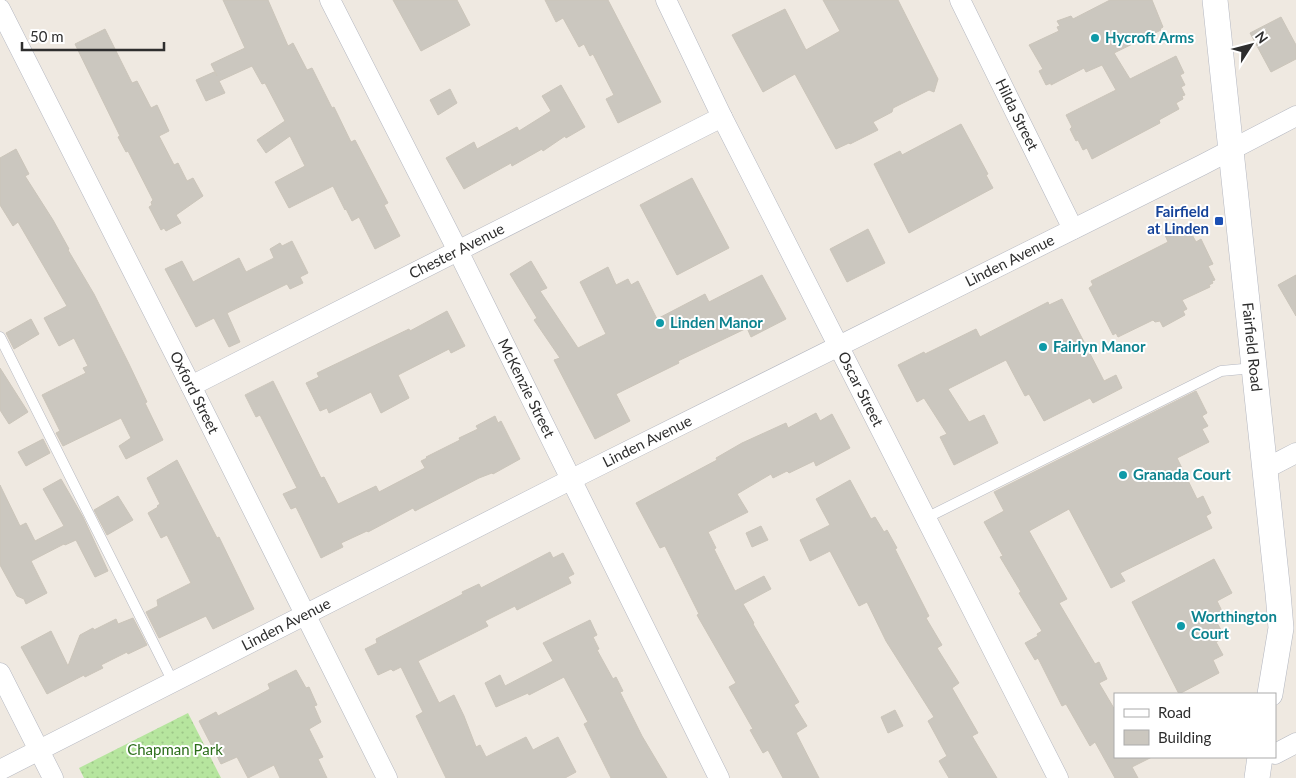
<svg xmlns="http://www.w3.org/2000/svg" width="1296" height="778" font-family="Lato,sans-serif">
  <defs>
    <pattern id="grass-dots" width="8" height="8" patternUnits="userSpaceOnUse" patternTransform="scale(1.25)"><rect width="8" height="8" fill="#b6e59e"/><path d="M2 2h.1M6 6h.1" fill="none" stroke="#9dc588" stroke-width="1.8" stroke-linecap="round"/></pattern>
  </defs>
  <rect width="100%" height="100%" fill="#efe9e1"/>
  <polygon fill="url(#grass-dots)" points="188,713 221,778 84,778 79,768"/>
  <g fill="#cbc7bf" stroke="#cbc5ba">
    <polygon points="223,0 268,0 288,46 293,43 307,70 312,68 332,108 334,107 351,142 355,140 388,203 384,205 400,236 375,249 359,217 352,221 346,209 345,210 333,186 289,208 275,182 305,166 290,136 266,153 257,140 285,121 265,83 262,84 252,66 219,81 225,93 206,101 196,80 214,72 217,76 211,64 245,48"/>
    <polygon points="393,0 457,0 470,25 421,51"/>
    <polygon points="545,0 608,0 661,102 618,123 606,99 614,95 593,54 590,56 584,44 579,47 563,18 556,22"/>
    <polygon points="823,0 898,0 938,79 934,92 929,90 893,108 892,112 873,122 878,130 850,144 849,143 836,149 795,74 763,92 732,35 785,9 806,50 840,31"/>
    <polygon points="1110,0 1152,0 1163,27 1160,29 1161,30 1114,53 1130,79 1176,56 1184,73 1180,75 1185,85 1181,87 1185,95 1182,96 1183,99 1176,103 1179,109 1159,120 1160,123 1092,159 1087,148 1083,150 1078,140 1076,141 1070,129 1072,127 1066,115 1116,90 1102,65 1086,72 1084,68 1051,85 1051,83 1046,85 1039,71 1043,69 1029,45 1059,31 1057,27 1060,26 1057,21 1071,16 1073,19"/>
    <polygon points="1281,17 1296,45 1296,59 1271,72 1250,33"/>
    <polygon points="105,29 132,83 137,81 151,108 157,105 169,131 159,136 174,165 178,163 187,181 193,178 203,196 176,215 181,223 166,231 164,228 161,230 149,207 152,205 151,202 153,200 128,151 126,152 118,137 120,136 75,44"/>
    <polygon points="561,85 585,127 566,138 565,136 543,151 542,149 512,166 511,163 464,189 446,158 474,142 477,149 517,127 519,131 551,111 542,96"/>
    <polygon points="450,89 457,103 438,115 430,100"/>
    <polygon points="961,124 988,174 986,175 993,188 909,233 874,164 900,151 902,155"/>
    <polygon points="16,149 29,174 25,176 53,220 69,249 68,250 94,294 129,364 147,402 145,403 163,440 126,459 119,446 131,438 121,418 63,446 56,433 60,431 42,395 86,373 83,368 88,366 74,338 59,346 44,318 67,306 18,222 13,226 0,205 0,158"/>
    <polygon points="692,178 729,248 677,275 640,205"/>
    <polygon points="1184,226 1186,230 1189,229 1196,242 1201,239 1213,264 1208,266 1215,280 1212,281 1213,283 1209,285 1210,287 1182,300 1187,309 1183,311 1185,315 1163,327 1160,321 1155,322 1153,320 1118,337 1116,333 1113,335 1089,288 1093,285 1091,281 1168,242 1165,235"/>
    <polygon points="868,229 885,263 847,282 830,249"/>
    <polygon points="292,241 308,273 300,277 303,283 290,289 287,284 227,313 240,342 229,347 214,318 196,327 165,269 182,261 193,282 239,258 246,272 274,258 270,249 280,243 282,246"/>
    <polygon points="531,261 547,288 540,291 578,348 606,334 580,282 608,267 616,285 628,279 631,285 638,281 657,319 705,294 709,302 762,275 786,319 751,337 747,328 678,361 679,363 616,394 630,421 595,439 554,360 560,358 534,320 537,318 510,274"/>
    <polygon points="1296,275 1296,316 1278,285"/>
    <polygon points="1062,299 1104,381 1116,375 1122,388 1093,403 1090,398 1044,421 1029,394 1025,396 1006,360 948,389 969,422 984,415 998,443 954,465 940,437 947,434 924,398 917,402 898,365 924,352 925,354 976,329 980,337 1048,302 1049,305"/>
    <polygon points="447,311 465,346 451,353 449,349 398,375 409,398 381,413 371,392 329,413 327,408 320,411 306,383 319,377 317,373 409,329 410,331"/>
    <polygon points="31,319 39,334 14,349 6,333"/>
    <polygon points="0,368 28,412 9,424 0,410"/>
    <polygon points="273,381 321,478 324,477 338,504 376,486 379,492 425,468 421,461 427,458 426,457 460,440 459,438 478,429 476,426 495,416 498,423 501,421 520,459 493,474 492,473 479,478 415,511 413,508 368,532 367,531 341,543 343,547 321,558 296,507 291,509 283,494 297,488 260,415 256,417 245,395"/>
    <polygon points="1196,391 1207,413 1202,416 1208,426 1202,429 1209,442 1177,458 1197,499 1203,496 1211,513 1206,516 1212,528 1120,573 1125,581 1111,588 1069,509 1029,531 1067,599 1059,603 1095,664 1099,662 1107,679 1099,683 1115,710 1115,757 1152,757 1132,767 1138,778 1115,778 1095,742 1090,746 1066,704 1062,706 1038,658 1035,660 1025,643 1038,636 1037,634 1042,631 1019,593 1021,592 1000,557 1003,556 984,522 1004,511 994,492"/>
    <polygon points="816,413 820,421 832,414 850,448 816,466 814,461 789,473 787,471 773,478 771,474 737,494 748,512 708,532 716,548 714,549 735,591 764,576 771,589 743,604 754,623 753,624 799,702 794,705 807,726 796,733 819,778 783,778 768,750 763,753 750,730 753,729 729,687 736,683 697,615 699,614 665,546 660,548 636,503 717,460 716,458 742,443 786,423 788,428"/>
    <polygon points="43,439 50,453 26,466 18,452"/>
    <polygon points="177,460 217,538 219,537 254,609 213,629 206,616 159,638 146,612 158,606 157,600 191,583 167,535 161,538 148,513 158,507 157,506 160,504 147,478"/>
    <polygon points="61,479 83,517 108,571 95,577 76,540 65,545 64,544 31,561 47,593 26,604 24,599 17,596 0,565 0,485 20,526 26,523 35,541 64,526 43,489"/>
    <polygon points="850,480 871,519 875,517 884,532 887,530 897,548 895,549 929,616 926,618 942,645 937,648 959,683 952,688 978,733 972,736 997,778 949,778 939,761 947,756 928,721 934,717 886,641 867,602 859,606 830,551 810,561 800,540 830,525 816,499"/>
    <polygon points="118,496 133,520 107,535 94,510"/>
    <polygon points="761,526 768,540 752,547 746,533"/>
    <polygon points="550,552 553,558 563,553 574,574 568,577 571,583 517,610 515,606 485,621 488,626 418,661 439,703 454,695 464,716 476,747 480,745 486,757 526,737 533,750 558,737 576,772 565,778 446,778 416,716 423,712 401,667 393,671 391,669 378,675 365,649 377,643 376,639 463,594 462,592 479,584 481,588"/>
    <polygon points="1214,559 1232,593 1217,601 1225,617 1216,621 1225,637 1216,642 1223,655 1213,660 1219,673 1179,694 1132,602"/>
    <polygon points="133,618 147,645 128,654 127,652 101,665 103,668 85,677 84,675 47,694 21,647 51,631 68,666 80,635 93,628 94,630 116,619 118,624"/>
    <polygon points="590,620 597,635 593,637 599,649 597,650 613,679 616,677 623,691 620,692 642,736 667,778 611,778 584,724 588,722 564,677 529,695 528,693 496,707 485,683 500,675 505,686 553,661 543,643"/>
    <polygon points="296,670 306,688 309,687 317,705 314,706 321,722 309,729 323,757 318,759 327,778 280,778 274,765 248,778 237,757 221,764 199,721 216,712 218,716 257,696 270,689 268,684"/>
    <polygon points="895,710 903,726 888,733 881,717"/>
  </g>
  <g fill="none" stroke-linecap="round" stroke-linejoin="round">
    <g stroke="#b4b7c1" stroke-width="11">
      <g id="service">
        <polyline points="0,337 173,682"/>
        <polyline points="926,518 1221,371 1254,368"/>
      </g>
    </g>
    <g stroke="#b4b7c1" stroke-width="21">
      <g id="minor">
        <path id="s1" d="M330,0l128,251 261,527"/>
        <path id="s2" d="M666,0l56,117 336,661"/>
        <path id="s3" d="M960,0l113,229"/>
        <path id="s4" d="M0,9l191,377 196,392"/>
        <path id="s5" d="M191,386l531,-269"/>
        <polyline points="1265,469 1296,453"/>
        <polyline points="0,673 53,778"/>
        <polyline points="1275,754 1296,743"/>
        <path id="s6" d="M0,770l570,-290 632,-315 94,-49"/>
      </g>
    </g>
    <g stroke="#b4b7c1" stroke-width="26">
      <g id="tertiary">
        <path id="s7" d="M1215,0l63,593 3,35 -11,66"/>
        <polyline points="1257,778 1260,757"/>
      </g>
    </g>
    <use href="#service" stroke="#fff" stroke-width="10"/>
    <use href="#minor" stroke="#fff" stroke-width="20"/>
    <use href="#tertiary" stroke="#fff" stroke-width="25"/>
  </g>
  <g fill="#0f9aa8" stroke="#fff" stroke-width="2">
    <circle cx="1095" cy="38" r="5"/>
    <circle cx="660" cy="323" r="5"/>
    <circle cx="1043" cy="347" r="5"/>
    <circle cx="1123" cy="475" r="5"/>
    <circle cx="1181" cy="626" r="5"/>
  </g>
  <rect fill="#1a4fb4" stroke="#fff" stroke-width="2" x="1214" y="216" width="10" height="10" rx="2.5"/>
  <g text-anchor="middle" stroke-width="4" stroke-linejoin="round" paint-order="stroke">
    <g font-size="15" font-weight="bold" fill="#0d838f" stroke="#fff" text-anchor="start">
      <text x="1105" y="43">Hycroft Arms</text>
      <text x="670" y="328">Linden Manor</text>
      <text x="1053" y="352">Fairlyn Manor</text>
      <text x="1133" y="480">Granada Court</text>
      <text x="1191" y="622">Worthington<tspan x="1191" dy="17">Court</tspan></text>
    </g>
    <g font-size="15" fill="#2e2e2e" stroke="#fff">
      <text dy="5" stroke="none"><textPath href="#s3" startOffset="128">Hilda Street</textPath></text>
      <text dy="5" stroke="none"><textPath href="#s5" startOffset="298">Chester Avenue</textPath></text>
      <text dy="5" stroke="none"><textPath href="#s6" startOffset="1131">Linden Avenue</textPath></text>
      <text dy="5" stroke="none"><textPath href="#s7" startOffset="349">Fairfield Road</textPath></text>
      <text dy="5" stroke="none"><textPath href="#s1" startOffset="435">McKenzie Street</textPath></text>
      <text dy="5" stroke="none"><textPath href="#s2" startOffset="435">Oscar Street</textPath></text>
      <text dy="5" stroke="none"><textPath href="#s4" startOffset="430">Oxford Street</textPath></text>
      <text dy="5" stroke="none"><textPath href="#s6" startOffset="726">Linden Avenue</textPath></text>
      <text dy="5" stroke="none"><textPath href="#s6" startOffset="321">Linden Avenue</textPath></text>
    </g>
    <g font-size="15" font-weight="bold" fill="#164399" stroke="#fff" text-anchor="end">
      <text x="1209" y="217">Fairfield<tspan x="1209" dy="17">at Linden</tspan></text>
    </g>
    <g font-size="15" fill="#2c6e1b" stroke="#fff">
      <text x="175" y="755">Chapman Park</text>
    </g>
  </g>
  <rect x="1114" y="693" width="162" height="65" fill="#ffffff" stroke="#ababab"/>
  <rect x="1124" y="709" width="25" height="8" fill="#ffffff" stroke="#ababab"/>
  <text x="1158" y="718" font-size="15" fill="#2e2e2e">Road</text>
  <rect x="1124" y="730" width="25" height="15" fill="#cbc7bf" stroke="#ababab"/>
  <text x="1158" y="743" font-size="15" fill="#2e2e2e">Building</text>
  <g transform="translate(1251 45) rotate(54)" stroke="#ffffff" stroke-width="4" paint-order="stroke">
  <path d="M0-4L9 19L0 12L-9 19Z" fill="#2e2e2e"/>
  <text y="-8" font-size="14" font-weight="bold" text-anchor="middle" fill="#2e2e2e">N</text>
  </g>
  <path d="M22 42v8h142v-8" fill="none" stroke="#2e2e2e" stroke-width="2.5"/>
  <text x="30" y="42" font-size="15" fill="#2e2e2e" stroke="#ffffff" stroke-width="4" paint-order="stroke">50 m</text>
</svg>
